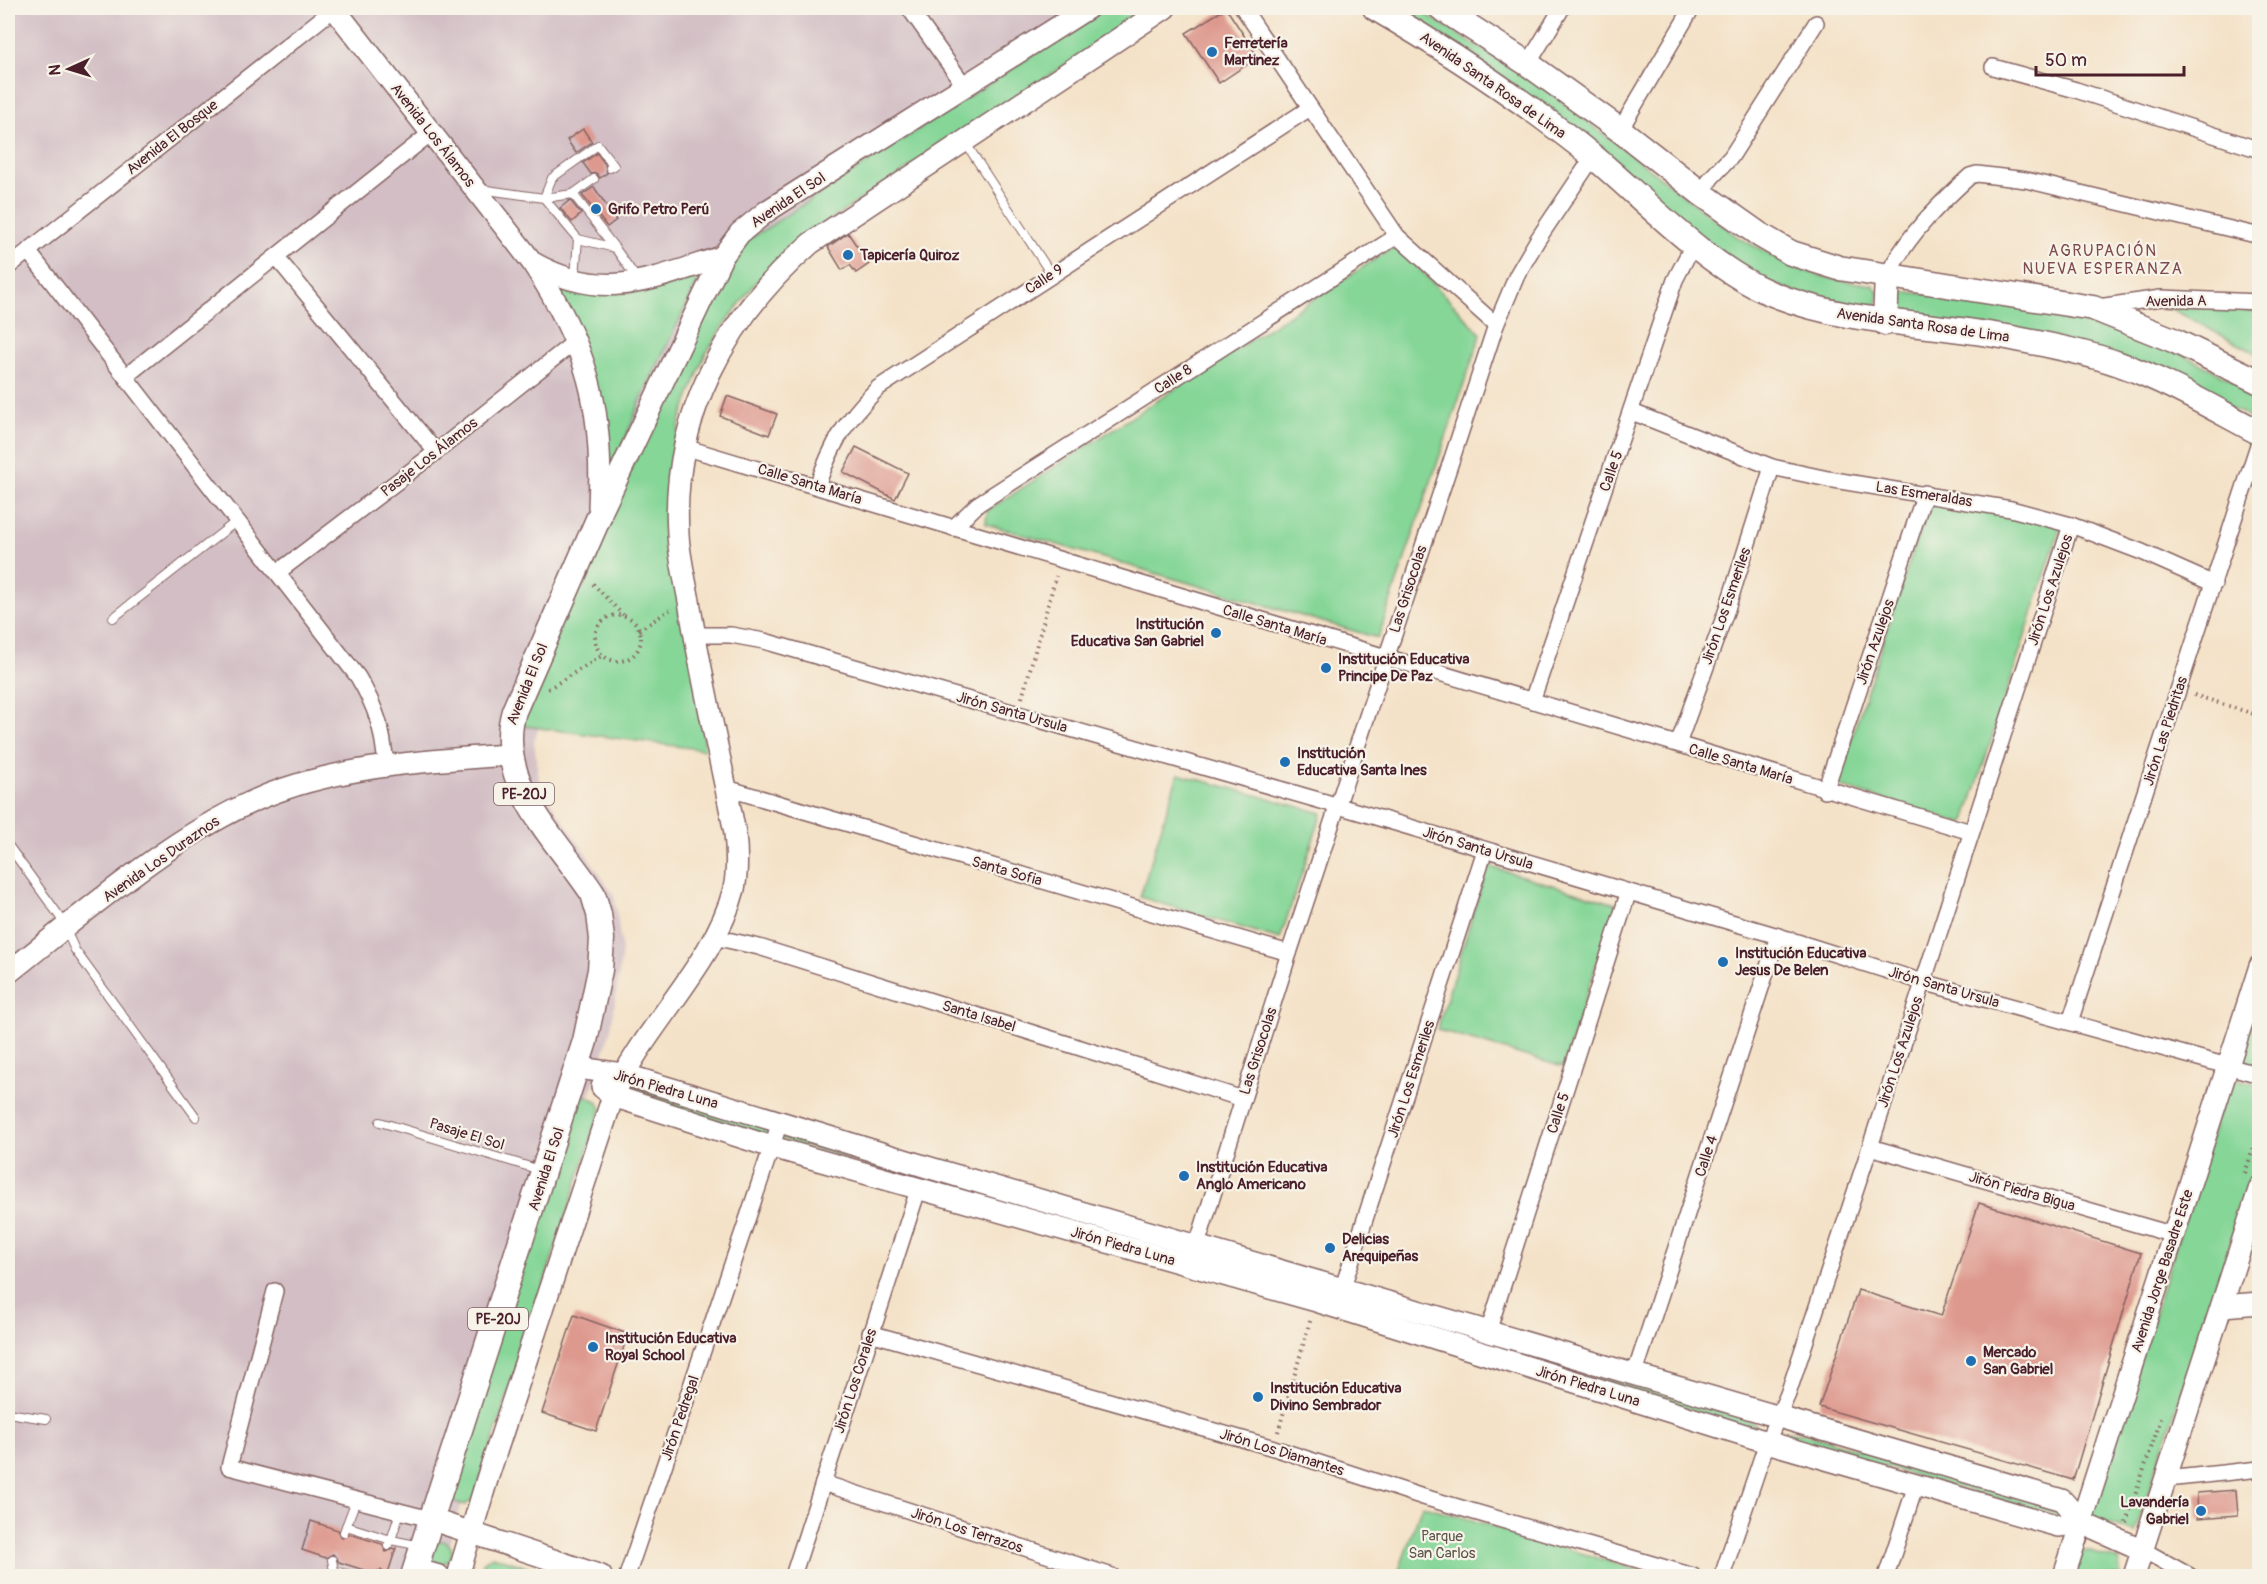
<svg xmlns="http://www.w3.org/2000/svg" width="2267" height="1584" font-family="Pangolin,sans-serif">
  <rect width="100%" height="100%" fill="#f7f3e8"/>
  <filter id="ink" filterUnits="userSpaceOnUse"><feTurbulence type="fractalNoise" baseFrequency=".0167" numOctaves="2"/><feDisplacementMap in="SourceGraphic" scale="12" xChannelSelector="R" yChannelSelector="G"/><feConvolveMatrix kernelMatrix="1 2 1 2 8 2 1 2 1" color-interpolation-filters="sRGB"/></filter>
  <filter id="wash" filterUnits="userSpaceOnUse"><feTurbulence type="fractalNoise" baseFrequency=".008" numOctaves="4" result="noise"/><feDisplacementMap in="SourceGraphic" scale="24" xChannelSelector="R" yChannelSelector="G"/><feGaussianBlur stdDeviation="1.35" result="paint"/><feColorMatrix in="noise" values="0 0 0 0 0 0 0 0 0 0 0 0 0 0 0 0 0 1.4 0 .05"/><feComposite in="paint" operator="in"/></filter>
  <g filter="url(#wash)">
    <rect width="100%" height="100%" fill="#f4e2c8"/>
    <polygon fill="#d2bec4" points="8,8 1125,8 813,214 715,321 569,630 534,741 540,786 614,895 622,951 611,1029 439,1576 8,1576"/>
    <g fill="#85d697" stroke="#687a61" stroke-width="1.5">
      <polygon points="1105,8 1152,8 801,239 757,281 724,325 705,355 680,421 670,477 705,750 525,726 518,715 651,424 726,271 747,241"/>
      <polygon points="1387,8 1416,8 1540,85 1739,238 1799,269 1832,279 1873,285 1879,293 1876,308 1815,299 1758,278"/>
      <polygon points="1397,245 1481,334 1378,638 986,524 987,511"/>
      <polygon points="696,275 698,281 642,397 614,466 608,471 558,287 623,293 672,285"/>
      <path d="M1899,291c74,9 148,16 220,37 45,14 99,45 140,67v28l-32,-17 -333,-95v-12z"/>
      <polygon points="2166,306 2259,311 2259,355"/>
      <polygon points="1931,497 2061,525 1964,824 1836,785"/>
      <polygon points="1178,774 1322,813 1280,939 1140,897"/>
      <polygon points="1488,866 1616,904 1563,1067 1437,1030"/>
      <polygon points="2259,993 2259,1065 2238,1059"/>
      <polygon points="2230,1078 2259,1084 2259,1156 2135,1533 2089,1517"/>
      <polygon points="633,1084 1751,1421 1756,1425 1753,1428 629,1094"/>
      <polygon points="584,1095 597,1101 601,1109 474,1498 465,1505 452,1501 446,1493 574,1100"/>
      <polygon points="1788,1432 1803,1433 2058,1510 2062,1517 1786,1439 1782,1435"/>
      <polygon points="1422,1505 1657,1576 1397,1576"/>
      <circle cx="441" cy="1552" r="11"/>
      <polygon points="2087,1551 2119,1561 2120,1576 2070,1576 2078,1553"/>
      <polygon points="492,1556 555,1576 481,1576 483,1563"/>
    </g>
    <g id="blocks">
      <g fill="#de998e">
        <polygon points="1226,8 1258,57 1219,83 1186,33"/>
        <polygon points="583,129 592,142 576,153 567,140"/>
        <polygon points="597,153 605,164 607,173 600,178 596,173 591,174 583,163"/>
        <polygon points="594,187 616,220 607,227 582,195"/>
        <polygon points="570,200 581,214 572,222 560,208"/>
        <polygon points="848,233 869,264 856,273 850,265 842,270 828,247"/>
        <polygon points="727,396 777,414 769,435 720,416"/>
        <polygon points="856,447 908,473 895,499 843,472"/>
        <polygon points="1979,1203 2141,1253 2073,1480 1819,1407 1858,1290 1941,1316"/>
        <polygon points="574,1315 628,1334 596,1431 542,1413"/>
        <polygon points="2236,1490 2238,1515 2198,1518 2197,1493"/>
        <polygon points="311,1521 338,1530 342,1538 350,1534 382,1544 386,1552 396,1548 387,1576 381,1570 373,1573 339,1562 333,1554 326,1558 302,1550"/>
      </g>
    </g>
  </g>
  <g filter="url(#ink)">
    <use href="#blocks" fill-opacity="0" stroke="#866362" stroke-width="1.5"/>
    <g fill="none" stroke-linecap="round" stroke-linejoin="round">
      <g stroke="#866362" stroke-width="10">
        <g id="lane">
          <polyline points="965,142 1051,274"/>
          <polyline points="480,189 544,198 578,239 575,277"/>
          <polyline points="573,194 594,179"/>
          <polyline points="544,198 552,178 598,145 614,166 610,168"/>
          <polyline points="544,198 573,194 615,248"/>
          <polyline points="578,239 615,248 637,279"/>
          <polyline points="113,618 238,520"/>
          <polyline points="8,845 60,917 75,950 196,1117"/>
          <polyline points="380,1122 540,1170"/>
          <polyline points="8,1413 46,1419"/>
          <polyline points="346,1526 391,1540 400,1512"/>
          <polyline points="344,1532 356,1500"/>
          <polyline points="388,1546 391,1540 421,1546"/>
          <polyline points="332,1560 334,1571 354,1576"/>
          <polyline points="379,1576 379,1575"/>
        </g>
      </g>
      <g stroke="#866362" stroke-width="18">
        <g id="street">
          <polyline points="909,8 964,85"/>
          <polyline points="1243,8 1397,236 1496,325"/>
          <polyline points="1528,64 1562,8"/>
          <polyline points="1993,67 2076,90 2260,150"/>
          <polyline points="1620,130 1692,8"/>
          <polyline points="1702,194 1711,178 1731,157 1816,23"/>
          <path d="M28,251l330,426c19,32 25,53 28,89"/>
          <polyline points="277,258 436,452"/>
          <polyline points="8,267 335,8"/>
          <path d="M1887,276c20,-40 50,-70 83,-100l7,-2 49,6 234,56"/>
          <polyline points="2098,307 2161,298 2260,302"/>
          <polyline points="126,376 431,133"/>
          <polyline points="1632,412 1772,467 1828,479 2011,509 2071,525 2142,552 2214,584"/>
          <polyline points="684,447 1971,832"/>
          <path d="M817,486c16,-45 28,-64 61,-98l432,-280"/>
          <polyline points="953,528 978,504 1397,236"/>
          <polyline points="278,572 436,452 577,340"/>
          <polyline points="694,635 731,635 764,641 1325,802 1778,936 1923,982 2260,1075"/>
          <polyline points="1532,701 1675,280 1694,243"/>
          <polyline points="1678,744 1727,609 1772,467"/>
          <polyline points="726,788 1289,953"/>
          <polyline points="1825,791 1925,493"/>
          <polyline points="714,937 759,947 1243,1099"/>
          <polyline points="2070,1022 2260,439"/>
          <polyline points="1870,1147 2174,1235"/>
          <polyline points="1197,1245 1289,953 1496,325 1517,275 1538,239 1593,157"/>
          <polyline points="275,1291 229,1467 430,1519"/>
          <polyline points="1340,1296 1485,850"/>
          <polyline points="1488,1332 1628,894"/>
          <polyline points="870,1333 1274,1448 1420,1496 1693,1576"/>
          <polyline points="1634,1376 1778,936"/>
          <polyline points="2167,1479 2260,1469"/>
          <polyline points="823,1483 1112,1576"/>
          <polyline points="2143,1550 2190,1576"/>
          <polyline points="627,1576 780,1122"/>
          <polyline points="793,1576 919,1187"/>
          <polyline points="1722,1576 1767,1442 1788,1394 1870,1147 2071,525"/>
          <polyline points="1886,1576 1916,1485"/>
        </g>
      </g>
      <g stroke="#866362" stroke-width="24">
        <g id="secondary">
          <path d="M334,8l198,254c55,84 72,144 67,245"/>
          <path d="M533,263c72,40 118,16 189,-6"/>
          <polyline points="599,517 722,257 740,233 767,211 1088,8"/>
          <path d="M8,973c79,-62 180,-152 276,-184 71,-24 151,-29 225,-34"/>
          <polyline points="578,1068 623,1074 927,1167 2062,1500 2082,1523 2143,1550"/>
          <polyline points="602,1087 613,1096 772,1147 1316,1301 1767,1442 2058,1526 2082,1523"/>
          <polyline points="2222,1306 2260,1303"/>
          <polyline points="430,1519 601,1576"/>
          <polyline points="415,1569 439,1576"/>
          <path d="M458,1576l30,-100 125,-380c32,-71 102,-133 121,-207 4,-19 3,-37 1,-56 -15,-77 -34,-154 -46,-232 -4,-22 -10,-45 -11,-67 -7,-115 48,-218 133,-291l354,-235"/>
          <polyline points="2064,1576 2260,966"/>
          <polyline points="2134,1576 2260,1187"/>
        </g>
      </g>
      <g stroke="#866362" stroke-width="27">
        <g id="primary">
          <path d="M1375,8c77,45 151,94 220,150 51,43 114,110 175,135 78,32 161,29 242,45 36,7 73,14 107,26 49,17 95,45 141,69"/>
          <polyline points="1441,8 1528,64 1620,130 1702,194 1760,235 1791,253 1839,268 2093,308 2173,340 2260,382"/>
          <polyline points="1885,323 1887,276"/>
          <path d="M413,1576l172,-535 15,-71 2,-31 -3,-25 -6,-20c-36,-55 -100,-112 -79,-183l85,-194"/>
        </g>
      </g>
      <g stroke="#866362" stroke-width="4" stroke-dasharray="1.5 4.5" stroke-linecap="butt">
        <polyline points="593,584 623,615"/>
        <circle cx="618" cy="638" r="23"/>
        <polyline points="639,630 670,610"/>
        <polyline points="548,689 603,655"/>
        <polyline points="2194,695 2260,716"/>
        <polyline points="1022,698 1056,576"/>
        <polyline points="2245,1173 2260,1128"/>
        <polyline points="1278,1432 1311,1318"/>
        <polyline points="2126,1522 2162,1416"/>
        <polyline points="2111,1576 2114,1567"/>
      </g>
      <use href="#lane" stroke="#fff" stroke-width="8"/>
      <use href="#street" stroke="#fff" stroke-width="15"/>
      <use href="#secondary" stroke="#fff" stroke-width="21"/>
      <use href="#primary" stroke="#fff" stroke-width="24"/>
    </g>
  </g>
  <g fill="#1f6fb2" stroke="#f7f3e8" stroke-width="2">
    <circle cx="1212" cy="52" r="6"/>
    <circle cx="596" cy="209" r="6"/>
    <circle cx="848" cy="255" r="6"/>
    <circle cx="1216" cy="633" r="6"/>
    <circle cx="1326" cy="668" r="6"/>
    <circle cx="1285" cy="762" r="6"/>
    <circle cx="1723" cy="962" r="6"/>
    <circle cx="1184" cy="1176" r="6"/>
    <circle cx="1330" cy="1248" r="6"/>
    <circle cx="593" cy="1347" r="6"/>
    <circle cx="1971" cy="1361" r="6"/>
    <circle cx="1258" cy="1397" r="6"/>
    <circle cx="2201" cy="1511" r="6"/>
  </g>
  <g text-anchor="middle" stroke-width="4.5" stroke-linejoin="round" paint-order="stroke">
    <g fill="#f7f3e8" stroke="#7e5f64" stroke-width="1.5">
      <rect x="494" y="783" width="60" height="22" rx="4.5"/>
      <rect x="468" y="1308" width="60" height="22" rx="4.5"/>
    </g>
    <g font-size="14" font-weight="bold" fill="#4a1f2b">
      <text x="524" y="799">PE-20J</text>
      <text x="498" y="1324">PE-20J</text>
    </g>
    <g font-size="15" font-weight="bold" fill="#4a1f2b" stroke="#f7f3e8" text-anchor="start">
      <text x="1224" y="48">Ferretería<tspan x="1224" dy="17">Martinez</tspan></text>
      <text x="608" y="214">Grifo Petro Perú</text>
      <text x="860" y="260">Tapicería Quiroz</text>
      <text x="1204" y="629" text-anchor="end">Institución<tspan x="1204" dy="17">Educativa San Gabriel</tspan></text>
      <text x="1338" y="664">Institución Educativa<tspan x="1338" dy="17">Principe De Paz</tspan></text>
      <text x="1297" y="758">Institución<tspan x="1297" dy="17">Educativa Santa Ines</tspan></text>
      <text x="1735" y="958">Institución Educativa<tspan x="1735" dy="17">Jesus De Belen</tspan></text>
      <text x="1196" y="1172">Institución Educativa<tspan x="1196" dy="17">Anglo Americano</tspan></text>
      <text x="1342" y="1244">Delicias<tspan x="1342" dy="17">Arequipeñas</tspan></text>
      <text x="605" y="1343">Institución Educativa<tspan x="605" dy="17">Royal School</tspan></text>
      <text x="1983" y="1357">Mercado<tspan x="1983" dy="17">San Gabriel</tspan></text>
      <text x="1270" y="1393">Institución Educativa<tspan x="1270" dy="17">Divino Sembrador</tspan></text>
      <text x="2189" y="1507" text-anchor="end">Lavandería<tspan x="2189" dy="17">Gabriel</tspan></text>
    </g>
    <g font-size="15" fill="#4a1f2b" stroke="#f7f3e8">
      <text transform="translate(1493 85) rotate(35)" y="5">Avenida Santa Rosa de Lima</text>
      <text transform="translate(433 135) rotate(52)" y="5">Avenida Los Álamos</text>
      <text transform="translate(172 137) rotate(-38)" y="5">Avenida El Bosque</text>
      <text transform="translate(788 200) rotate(-34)" y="5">Avenida El Sol</text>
      <text transform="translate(1044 279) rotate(-33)" y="5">Calle 9</text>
      <text transform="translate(2176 301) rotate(-1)" y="5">Avenida A</text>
      <text transform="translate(1923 325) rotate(8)" y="5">Avenida Santa Rosa de Lima</text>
      <text transform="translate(1173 379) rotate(-33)" y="5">Calle 8</text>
      <text transform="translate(429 457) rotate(-38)" y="5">Pasaje Los Álamos</text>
      <text transform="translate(1611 471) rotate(-71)" y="5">Calle 5</text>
      <text transform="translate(810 484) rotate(17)" y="5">Calle Santa María</text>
      <text transform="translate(1924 494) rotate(9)" y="5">Las Esmeraldas</text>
      <text transform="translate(1408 589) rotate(-72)" y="5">Las Grisocolas</text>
      <text transform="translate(2050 590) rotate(-72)" y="5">Jirón Los Azulejos</text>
      <text transform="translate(1726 606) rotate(-71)" y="5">Jirón Los Esmeriles</text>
      <text transform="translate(1275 625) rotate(17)" y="5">Calle Santa María</text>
      <text transform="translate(1875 642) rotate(-71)" y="5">Jirón Azulejos</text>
      <text transform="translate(527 684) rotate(-68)" y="5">Avenida El Sol</text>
      <text transform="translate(1012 712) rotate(16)" y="5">Jirón Santa Ursula</text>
      <text transform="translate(2165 731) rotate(-72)" y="5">Jirón Las Piedritas</text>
      <text transform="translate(1741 764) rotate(17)" y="5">Calle Santa María</text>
      <text transform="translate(1478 848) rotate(17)" y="5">Jirón Santa Ursula</text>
      <text transform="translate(161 859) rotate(-35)" y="5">Avenida Los Duraznos</text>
      <text transform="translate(1007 871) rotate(16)" y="5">Santa Sofia</text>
      <text transform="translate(1944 987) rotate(16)" y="5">Jirón Santa Ursula</text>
      <text transform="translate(979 1016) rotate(17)" y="5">Santa Isabel</text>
      <text transform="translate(1258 1051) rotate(-72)" y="5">Las Grisocolas</text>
      <text transform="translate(1900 1052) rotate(-72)" y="5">Jirón Los Azulejos</text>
      <text transform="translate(1411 1079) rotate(-72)" y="5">Jirón Los Esmeriles</text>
      <text transform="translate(666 1089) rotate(16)" y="5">Jirón Piedra Luna</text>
      <text transform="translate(1558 1113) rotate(-72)" y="5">Calle 5</text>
      <text transform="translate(467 1134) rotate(17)" y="5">Pasaje El Sol</text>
      <text transform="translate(1706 1156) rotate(-72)" y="5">Calle 4</text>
      <text transform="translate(546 1169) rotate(-72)" y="5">Avenida El Sol</text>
      <text transform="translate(2022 1191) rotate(16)" y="5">Jirón Piedra Bigua</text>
      <text transform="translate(1123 1246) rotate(16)" y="5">Jirón Piedra Luna</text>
      <text transform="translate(2162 1271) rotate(-72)" y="5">Avenida Jorge Basadre Este</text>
      <text transform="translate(855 1381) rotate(-72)" y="5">Jirón Los Corales</text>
      <text transform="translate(1588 1386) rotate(17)" y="5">Jirón Piedra Luna</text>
      <text transform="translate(680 1418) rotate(-71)" y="5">Jirón Pedregal</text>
      <text transform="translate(1282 1452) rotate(17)" y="5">Jirón Los Diamantes</text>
      <text transform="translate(967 1530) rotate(18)" y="5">Jirón Los Terrazos</text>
    </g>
    <g font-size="15" fill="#5c564b" stroke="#f7f3e8">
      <text x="1442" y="1541">Parque<tspan x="1442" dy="17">San Carlos</tspan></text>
    </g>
    <g font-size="16" letter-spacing="1.5" fill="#7e4a4e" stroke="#f7f3e8">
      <text x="2103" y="256">AGRUPACIÓN<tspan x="2103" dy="18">NUEVA ESPERANZA</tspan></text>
    </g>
  </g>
  <rect width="2267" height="1584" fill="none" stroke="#f7f3e8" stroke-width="30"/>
  <g transform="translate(69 69) rotate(266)" stroke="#f7f3e8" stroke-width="4.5" paint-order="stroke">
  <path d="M0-4.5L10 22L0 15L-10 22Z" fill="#4a1f2b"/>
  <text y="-9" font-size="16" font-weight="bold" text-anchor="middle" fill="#4a1f2b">N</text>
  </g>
  <path d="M2036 66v9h148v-9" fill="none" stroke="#4a1f2b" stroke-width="3"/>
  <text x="2045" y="66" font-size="18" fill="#4a1f2b" stroke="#f7f3e8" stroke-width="4.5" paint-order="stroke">50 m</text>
</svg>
